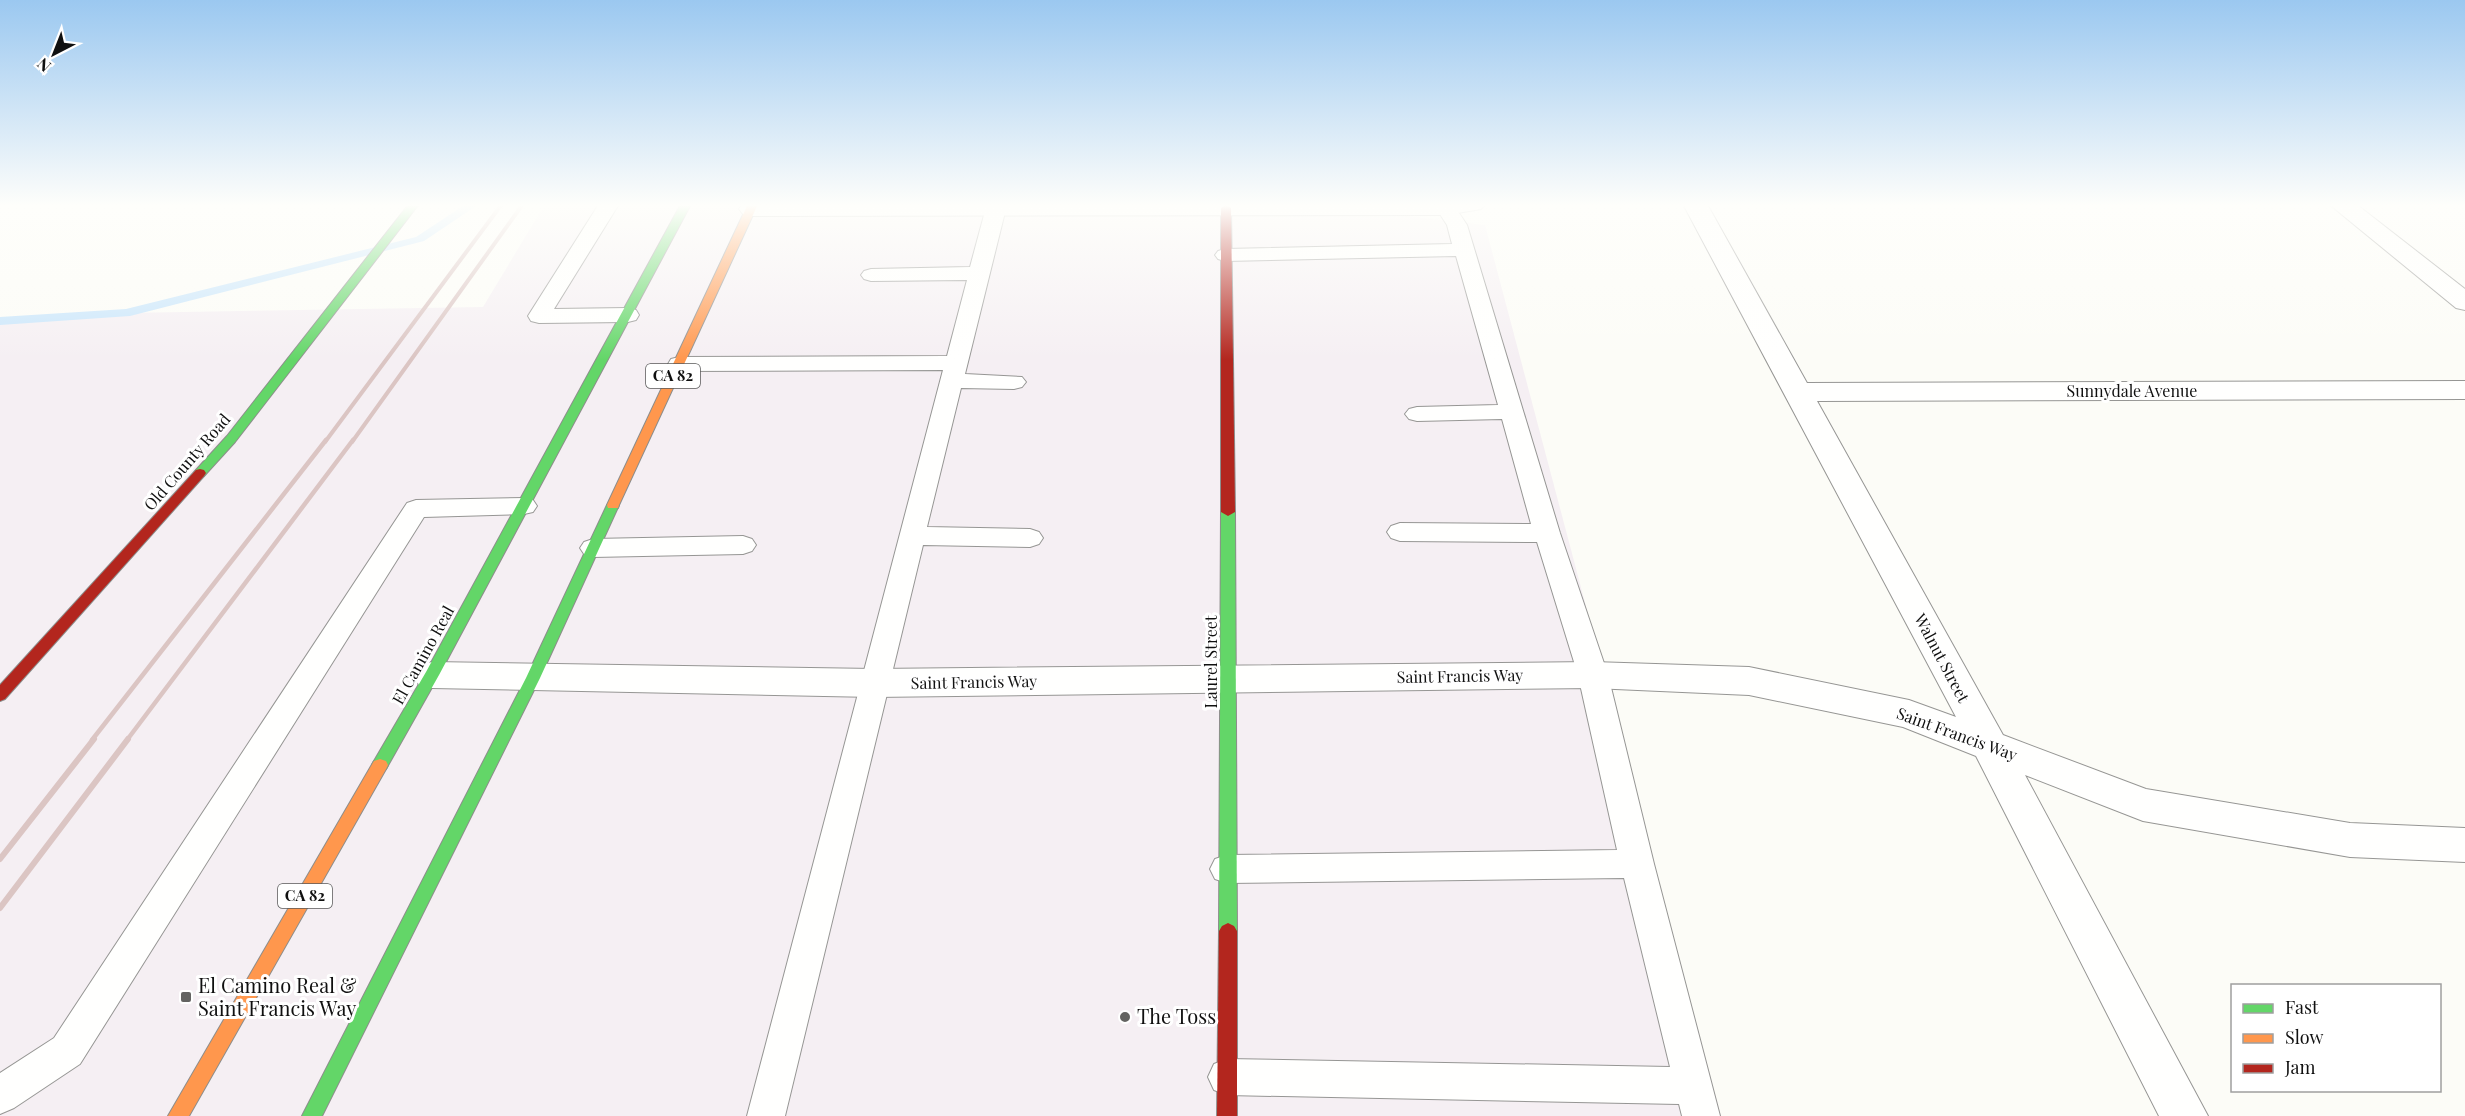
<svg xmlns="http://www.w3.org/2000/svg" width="2465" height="1116" font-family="'Playfair Display',serif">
  <rect width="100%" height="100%" fill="#fcfcf7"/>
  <polygon fill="#f5eff3" points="545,204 1302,204 1485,225 1721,1116 0,1116 0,321 126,313 483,307"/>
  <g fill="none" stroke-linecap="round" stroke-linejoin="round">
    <polygon fill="#c8e5fb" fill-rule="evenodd" points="466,204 479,204 424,241 130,316 0,325 0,317 126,309 416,237"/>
    <g stroke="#969694" stroke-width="2">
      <g id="lane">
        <polygon points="599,204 619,204 554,309 628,308 636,310 639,315 636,320 628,322 539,323 531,321 528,316"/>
        <polygon points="987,204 1007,204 965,374 1022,377 1026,382 1022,387 1014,389 961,388 927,527 1030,529 1039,532 1043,538 1039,544 1030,547 923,545 785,1116 747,1116 943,370 679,371 671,369 668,364 671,359 679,357 947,356 967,280 871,281 864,279 861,275 864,271 871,269 970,267"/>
        <polygon points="1439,204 1453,204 1467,225 1560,533 1608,675 1654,864 1720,1116 1682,1116 1679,1104 1227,1095 1214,1090 1208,1077 1214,1064 1227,1059 1670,1067 1624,878 1227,883 1215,879 1210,869 1215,859 1227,855 1617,850 1578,675 1537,542 1400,541 1391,538 1387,532 1391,526 1400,523 1531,524 1502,419 1417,421 1409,419 1405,414 1409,409 1417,407 1498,405 1456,256 1225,261 1218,259 1215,255 1218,251 1225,249 1452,244 1447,225 1436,208"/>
        <polygon points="524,498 533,500 537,506 533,512 524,514 424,517 80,1064 14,1108 0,1114 0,1073 54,1038 407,503 416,500"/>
        <polygon points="743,536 752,539 756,545 752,551 743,554 593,557 584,554 580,548 584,542 593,539"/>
      </g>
    </g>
    <g stroke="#969694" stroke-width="2">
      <g id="street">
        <polygon points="742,204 1485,204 1481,209 1446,215 751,216 743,214 739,209"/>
        <polygon points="1683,204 1707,204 1807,383 2465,381 2465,399 1817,401 2003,735 2146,789 2350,823 2465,828 2465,862 2350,857 2143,821 2025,775 2208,1116 2159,1116 1976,756 1903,727 1749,695 1593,688 874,697 432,688 419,685 414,675 419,665 432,662 874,669 1593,662 1749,667 1909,700 1956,717"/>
        <polygon points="2329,204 2356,204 2465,289 2465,310 2456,308"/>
      </g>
    </g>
    <g stroke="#8d8d8b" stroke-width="2">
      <g id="fast">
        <polygon points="409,204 419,204 235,442 204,476 196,476 194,473 196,470 227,436"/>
        <polygon points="681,204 691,204 439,675 386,769 380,771 374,769 372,765 374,761 426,672"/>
        <polygon points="613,501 619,505 540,678 322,1116 302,1116 526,678 607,505"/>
        <polygon points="1228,508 1235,512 1237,931 1234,936 1228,939 1222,936 1219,931 1221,512"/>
      </g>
    </g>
    <g stroke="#8d8d8b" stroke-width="2">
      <g id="slow">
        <polygon points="748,204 758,204 619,505 618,508 608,508 607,505"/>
        <polygon points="380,759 386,761 388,765 386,769 189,1116 168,1116 374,761"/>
      </g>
    </g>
    <g stroke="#8d8d8b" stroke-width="2">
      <g id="jam">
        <polygon points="1226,205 1231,208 1235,512 1228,516 1221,512 1221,208"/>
        <polygon points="200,469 204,470 206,473 204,476 5,699 0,701 0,685 196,470"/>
        <polygon points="1228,923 1234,926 1237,931 1237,1116 1217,1116 1219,931 1222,926"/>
      </g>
    </g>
    <use href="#lane" fill="#fffffe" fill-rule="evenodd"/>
    <use href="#street" fill="#fffffe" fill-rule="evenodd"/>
    <use href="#fast" fill="#63d668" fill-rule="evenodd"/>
    <use href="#slow" fill="#ff974d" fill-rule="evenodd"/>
    <use href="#jam" fill="#b3261e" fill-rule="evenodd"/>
    <g stroke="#dbc5c3" stroke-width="4">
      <polyline points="325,442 502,204"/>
      <polyline points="352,442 523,204"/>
    </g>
    <g stroke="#dbc5c3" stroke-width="4.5">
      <polyline points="92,740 326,440"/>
      <polyline points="127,740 353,440"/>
    </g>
    <g stroke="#dbc5c3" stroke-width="6">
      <polyline points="0,859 94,739"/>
      <polyline points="0,908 128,739"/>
    </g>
  </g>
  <linearGradient id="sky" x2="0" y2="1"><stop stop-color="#9bc8f0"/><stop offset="0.57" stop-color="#fefefb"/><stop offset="1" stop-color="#fefefb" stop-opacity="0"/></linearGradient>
  <rect width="2465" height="360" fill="url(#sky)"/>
  <g fill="#636361" stroke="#fff" stroke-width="2">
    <rect x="180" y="991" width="12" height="12" rx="3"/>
    <circle cx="1125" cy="1017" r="6"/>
  </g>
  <g text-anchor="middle" stroke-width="6" stroke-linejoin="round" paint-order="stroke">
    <g fill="#fff" stroke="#585858" stroke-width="1.5">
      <rect x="646" y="364" width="54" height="24" rx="4.5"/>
      <rect x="278" y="884" width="54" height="24" rx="4.5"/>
    </g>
    <g font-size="15" font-weight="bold" fill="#101010">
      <text x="673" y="381">CA 82</text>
      <text x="305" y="901">CA 82</text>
    </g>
    <g font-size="16" fill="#101010" stroke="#fff">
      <text x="2132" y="397">Sunnydale Avenue</text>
      <text transform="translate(187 462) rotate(-49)" y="6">Old County Road</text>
      <text transform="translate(423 655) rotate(-61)" y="6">El Camino Real</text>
      <text transform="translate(1942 658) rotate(62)" y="6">Walnut Street</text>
      <text transform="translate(1211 662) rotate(-90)" y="6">Laurel Street</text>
      <text transform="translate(1460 676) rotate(-1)" y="6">Saint Francis Way</text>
      <text transform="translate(974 682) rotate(-1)" y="6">Saint Francis Way</text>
      <text transform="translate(1957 734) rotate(20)" y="6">Saint Francis Way</text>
    </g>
    <g font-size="20" fill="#101010" stroke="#fff" text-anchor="start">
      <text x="198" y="993">El Camino Real &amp;<tspan x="198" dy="23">Saint Francis Way</tspan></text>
      <text x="1137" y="1024">The Toss</text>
    </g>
  </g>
  <rect x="2231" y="984" width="210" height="108" fill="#ffffff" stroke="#9f9f9f" stroke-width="1.5"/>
  <rect x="2243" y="1004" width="30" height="9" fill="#63d668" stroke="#9f9f9f" stroke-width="1.5"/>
  <text x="2285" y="1014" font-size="18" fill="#101010">Fast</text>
  <rect x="2243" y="1034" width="30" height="9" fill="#ff974d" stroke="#9f9f9f" stroke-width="1.5"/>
  <text x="2285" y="1044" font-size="18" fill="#101010">Slow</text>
  <rect x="2243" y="1064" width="30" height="9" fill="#b3261e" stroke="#9f9f9f" stroke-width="1.5"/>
  <text x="2285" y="1074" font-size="18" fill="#101010">Jam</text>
  <g transform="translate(54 54) rotate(222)" stroke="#ffffff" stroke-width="4.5" paint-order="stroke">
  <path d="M0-4.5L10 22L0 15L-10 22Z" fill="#101010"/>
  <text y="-9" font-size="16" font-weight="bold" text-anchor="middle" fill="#101010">N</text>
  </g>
</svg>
